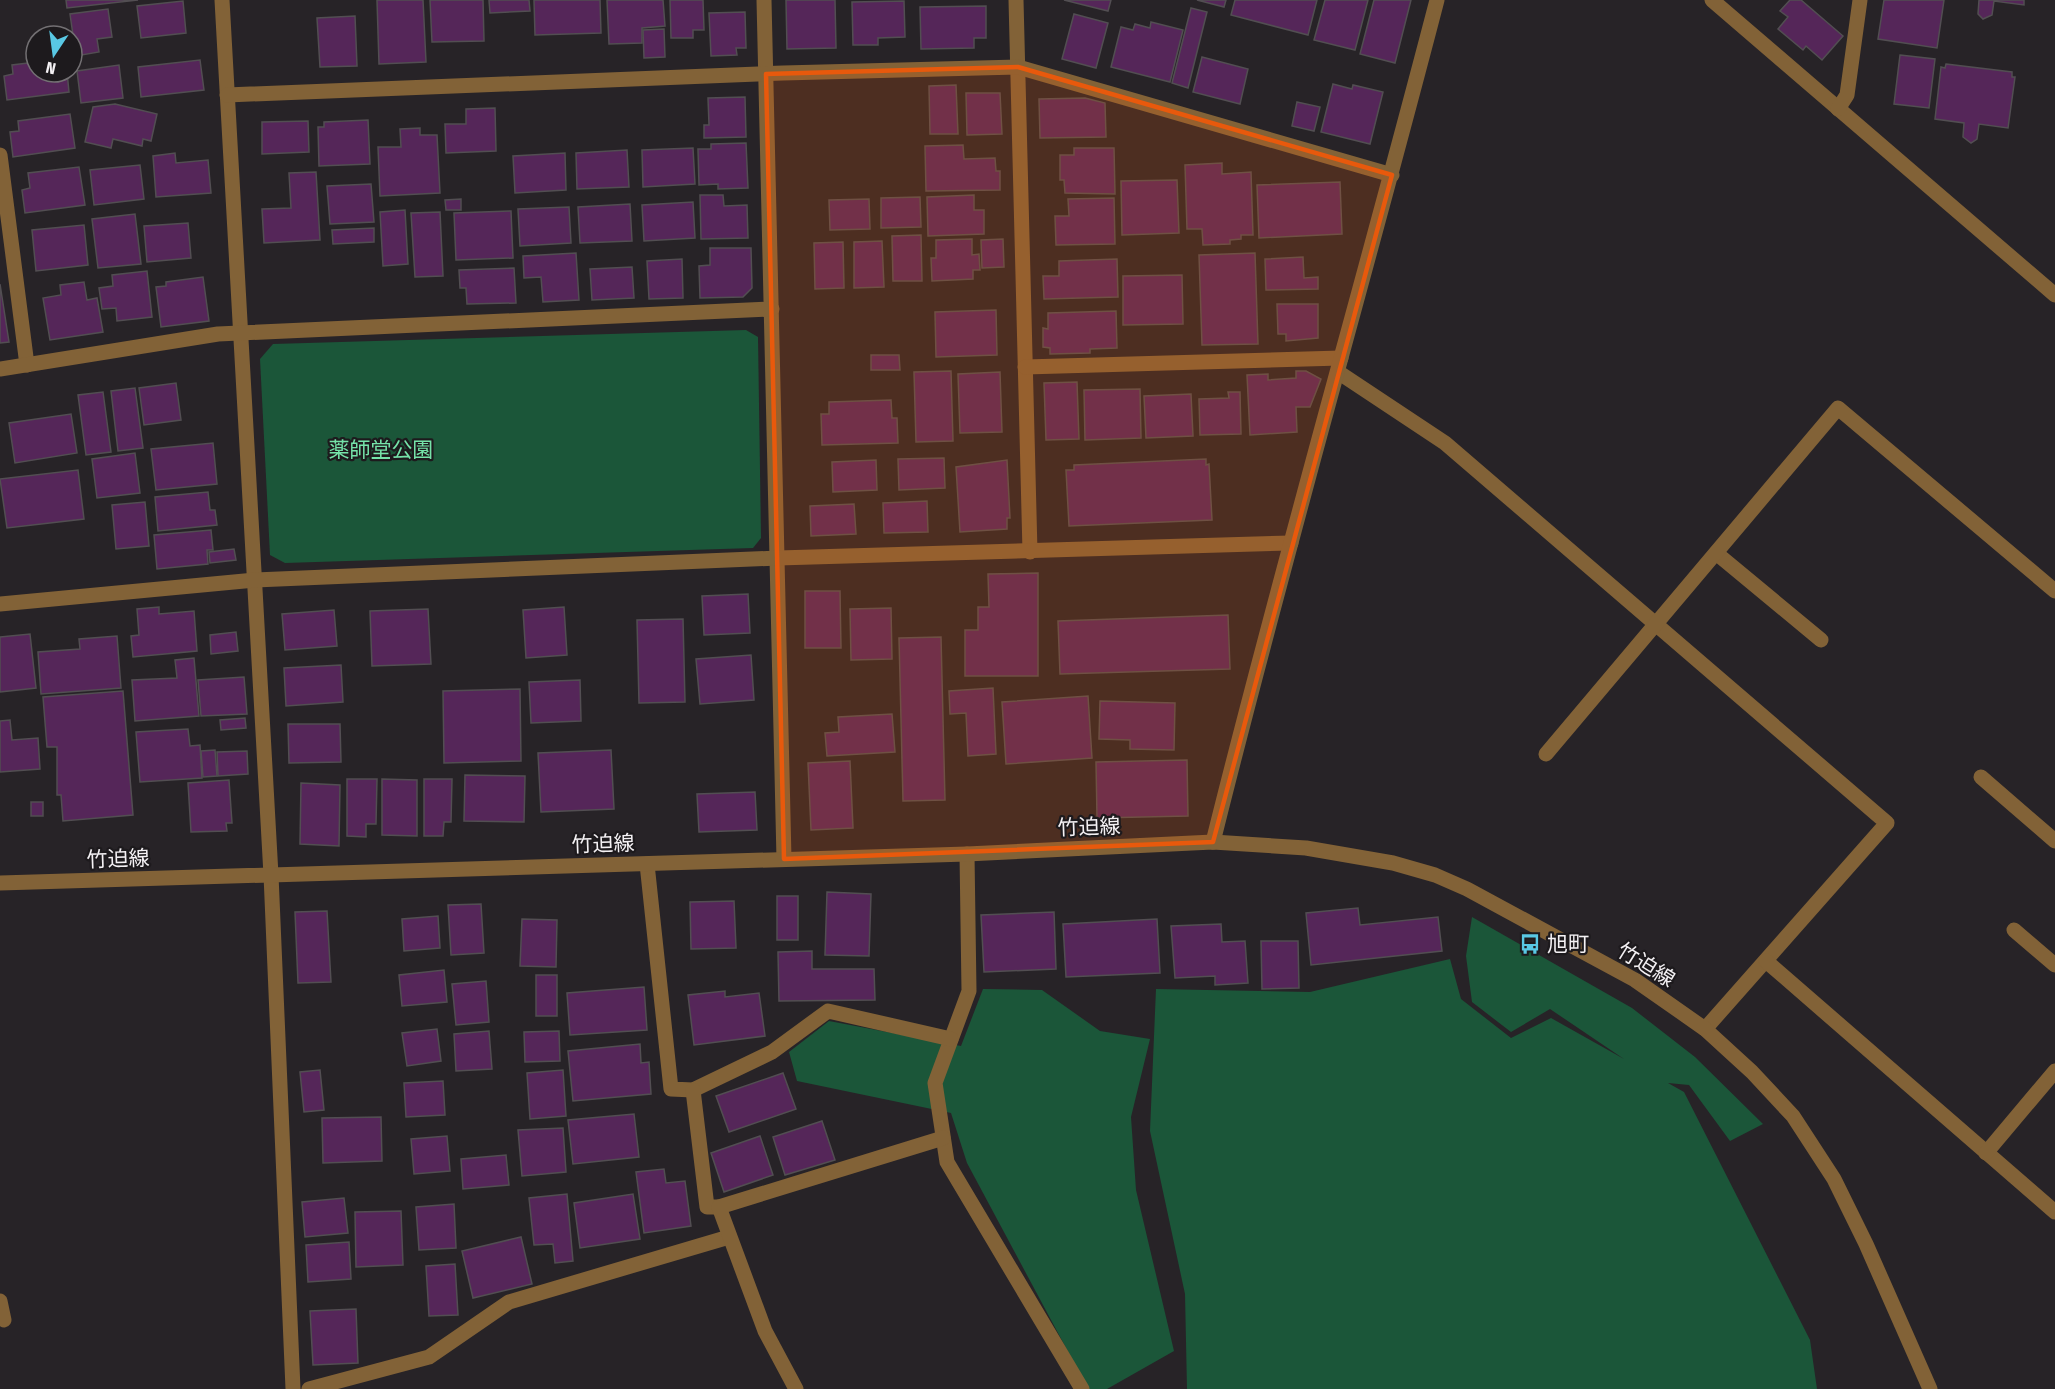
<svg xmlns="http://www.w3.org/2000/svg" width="2055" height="1389" font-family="'Fira Sans Condensed','Noto Sans JP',sans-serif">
  <rect width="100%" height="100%" fill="#272327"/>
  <g fill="#1b5639">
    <polygon points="746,330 758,337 761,538 753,548 285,563 270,555 260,359 273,344"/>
    <polygon points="1472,917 1632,1008 1695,1057 1763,1124 1730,1141 1689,1085 1668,1083 1684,1092 1810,1340 1817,1389 1187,1389 1185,1294 1150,1131 1156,989 1310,992 1450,959 1461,999 1511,1038 1551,1018 1624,1059 1550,1009 1511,1032 1472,1002 1466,956"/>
    <polygon points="983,989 1042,990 1100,1031 1150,1039 1131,1117 1136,1190 1174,1351 1107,1389 1088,1389 967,1163 951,1113 797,1081 789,1052 829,1021 961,1046"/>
  </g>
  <g fill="#552659" stroke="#524e52" stroke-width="1.5">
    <polygon points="66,0 138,0 67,8"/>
    <polygon points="377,0 423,0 426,62 379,64"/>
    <polygon points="430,0 483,0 484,41 432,42"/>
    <polygon points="489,0 529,0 530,11 490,13"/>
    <polygon points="534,0 600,0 601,33 535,35"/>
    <polygon points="607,0 663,0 665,26 642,28 642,43 609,44"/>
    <polygon points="670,0 703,0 704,30 693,30 693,38 671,38"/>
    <polygon points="786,0 835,0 836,48 787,49"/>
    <polygon points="1064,0 1111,0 1108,11"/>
    <polygon points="1197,0 1226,0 1224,7"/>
    <polygon points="1235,0 1317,0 1308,35 1231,15"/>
    <polygon points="1325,0 1368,0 1355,50 1314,40"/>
    <polygon points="1374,0 1411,0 1395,63 1360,54"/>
    <polygon points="1790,0 1801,0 1843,36 1822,60 1806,46 1803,50 1778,29 1788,17 1780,11"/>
    <polygon points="1884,0 1944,0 1937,48 1878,39"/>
    <polygon points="1979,0 2024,0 2024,5 1994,1 1992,15 1983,19 1978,14"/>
    <polygon points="183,1 186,33 141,38 137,6"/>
    <polygon points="904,1 905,37 878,38 878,45 853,45 852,2"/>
    <polygon points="986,6 986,38 974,38 974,48 921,49 920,7"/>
    <polygon points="1191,8 1207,12 1188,88 1172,83"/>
    <polygon points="108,9 112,37 97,39 99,52 76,56 70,14"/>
    <polygon points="745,12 746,48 736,48 737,55 711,56 709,13"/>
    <polygon points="1074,14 1108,23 1096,68 1062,59"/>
    <polygon points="355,16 357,66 320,67 317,18"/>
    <polygon points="1151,22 1183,30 1170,82 1111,67 1121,27 1133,30 1135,24 1150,28"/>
    <polygon points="664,29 665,57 644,58 643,30"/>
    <polygon points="1900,55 1935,59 1929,108 1894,104"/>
    <polygon points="1202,57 1248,69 1240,104 1193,92"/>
    <polygon points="200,60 204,90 141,97 138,67"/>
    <polygon points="36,62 36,72 67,72 69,92 7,100 4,76 13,74 12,65"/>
    <polygon points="1946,64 2012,72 2012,77 2015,77 2008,128 1979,124 1977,139 1971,143 1963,137 1964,123 1935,119 1941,67 1945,68"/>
    <polygon points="119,65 123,98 81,103 77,71"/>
    <polygon points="1333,84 1352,89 1353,85 1383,92 1370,144 1321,132"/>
    <polygon points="956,85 958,134 930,134 929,86"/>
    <polygon points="966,93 1000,93 1002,134 967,135"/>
    <polygon points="745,97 746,137 704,138 704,125 709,125 708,98"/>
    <polygon points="1085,98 1105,103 1106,137 1040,138 1039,99"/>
    <polygon points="1297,102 1320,107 1314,131 1292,126"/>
    <polygon points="115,104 157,114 151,141 143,139 142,146 113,139 111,148 85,142 93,107"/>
    <polygon points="495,108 496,151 446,153 445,124 466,124 466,109"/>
    <polygon points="70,114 75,148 13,157 10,132 19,131 18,121"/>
    <polygon points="368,120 370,164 319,166 318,127 324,127 324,122"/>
    <polygon points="308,121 309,152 262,154 262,122"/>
    <polygon points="420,128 420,135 437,135 440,193 380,196 378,147 401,147 400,129"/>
    <polygon points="746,143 748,188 718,189 718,184 699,185 698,149 711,149 711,144"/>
    <polygon points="963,145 964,159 995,158 996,171 1000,171 1000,190 926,191 925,146"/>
    <polygon points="693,148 695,184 643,187 642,150"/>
    <polygon points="1074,148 1114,148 1115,194 1065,193 1064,180 1060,180 1060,155 1074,155"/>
    <polygon points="627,150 629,187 577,189 576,153"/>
    <polygon points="175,153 176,163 208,160 211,193 156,197 153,156"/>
    <polygon points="565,153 566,190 515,193 513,156"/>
    <polygon points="1222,163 1222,174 1251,172 1253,235 1241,235 1241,239 1230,240 1230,244 1203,245 1202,229 1187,229 1185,165"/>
    <polygon points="140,165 144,199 94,205 90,170"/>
    <polygon points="79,167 85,205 25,213 22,190 30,188 28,173"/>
    <polygon points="316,172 320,240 264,243 262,209 291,208 289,173"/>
    <polygon points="1177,180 1179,233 1122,235 1121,181"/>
    <polygon points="1340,182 1342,234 1259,238 1257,185"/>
    <polygon points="371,184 374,222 330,224 327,186"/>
    <polygon points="700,195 723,195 724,206 747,205 748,238 701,239"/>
    <polygon points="974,195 974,210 984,210 984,234 928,236 927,197"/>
    <polygon points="920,197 921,227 881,228 881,198"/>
    <polygon points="1114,198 1115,244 1056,245 1055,216 1069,216 1068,199"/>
    <polygon points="461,199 461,210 446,210 445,200"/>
    <polygon points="869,199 870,229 830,230 829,200"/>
    <polygon points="693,202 695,238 644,241 642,205"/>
    <polygon points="630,204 632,241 580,243 578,207"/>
    <polygon points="569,207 571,243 520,246 518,209"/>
    <polygon points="405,210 408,264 383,266 380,212"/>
    <polygon points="511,211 513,258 456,260 454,213"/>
    <polygon points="440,212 443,276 415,277 411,213"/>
    <polygon points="135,214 141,264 98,268 92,219"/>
    <polygon points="188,223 191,258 147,262 144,226"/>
    <polygon points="84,225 88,265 36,271 32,230"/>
    <polygon points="374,228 374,242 333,244 332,230"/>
    <polygon points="921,235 922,281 893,281 892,236"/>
    <polygon points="972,239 972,255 979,254 980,270 973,270 973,279 932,281 931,258 936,258 936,240"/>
    <polygon points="1003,239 1004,267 982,268 981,240"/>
    <polygon points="882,241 884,287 854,288 854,242"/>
    <polygon points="843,242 844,288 815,289 814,243"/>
    <polygon points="710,248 751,248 752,288 743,297 700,298 699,266 710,265"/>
    <polygon points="576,253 579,300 543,302 541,277 524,278 523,256"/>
    <polygon points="1255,253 1258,344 1202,345 1199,255"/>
    <polygon points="1303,257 1304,278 1318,277 1318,289 1266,290 1265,259"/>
    <polygon points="682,259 683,298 649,299 647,261"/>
    <polygon points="1117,259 1118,297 1044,299 1043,276 1059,276 1059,261"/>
    <polygon points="632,267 634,298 592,300 590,269"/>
    <polygon points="514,268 516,303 467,304 466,288 460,288 459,270"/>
    <polygon points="147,271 152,317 117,321 116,308 102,309 99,288 113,286 112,275"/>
    <polygon points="1182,275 1183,324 1123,325 1123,276"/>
    <polygon points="203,277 209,321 161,327 156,287 166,286 166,282"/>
    <polygon points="84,282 87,300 97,298 103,332 50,340 43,298 61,295 60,285"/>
    <polygon points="0,284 9,342 0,343"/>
    <polygon points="1277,304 1318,304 1318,338 1286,341 1286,334 1278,334"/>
    <polygon points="996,310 997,355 936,357 935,312"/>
    <polygon points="1116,311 1117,348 1090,349 1090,353 1050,354 1050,348 1043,347 1043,328 1048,329 1048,313"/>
    <polygon points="871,355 899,355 900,370 871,370"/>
    <polygon points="951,371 953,441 916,442 914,372"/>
    <polygon points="1296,371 1306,371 1321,379 1310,407 1296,407 1297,432 1250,435 1247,375 1268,374 1268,380 1296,378"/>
    <polygon points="1000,372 1002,432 960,433 958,374"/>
    <polygon points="1077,382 1079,439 1046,440 1044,383"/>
    <polygon points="176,383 181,420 144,425 139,388"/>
    <polygon points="135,388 143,448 118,451 111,391"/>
    <polygon points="1140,389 1141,438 1085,440 1084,390"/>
    <polygon points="103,392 111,452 86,455 78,395"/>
    <polygon points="1228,392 1240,392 1241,434 1200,435 1199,399 1229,398"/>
    <polygon points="1191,394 1193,436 1146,438 1144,396"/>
    <polygon points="891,400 892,418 897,418 898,443 822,445 821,414 829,414 829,402"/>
    <polygon points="71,414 77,453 15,463 9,423"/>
    <polygon points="213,443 217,484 156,490 151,449"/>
    <polygon points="135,453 140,493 97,498 92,459"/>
    <polygon points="944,458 945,488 899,490 898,459"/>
    <polygon points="1206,459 1206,465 1209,464 1212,520 1069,526 1066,470 1074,470 1074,465"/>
    <polygon points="876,460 877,490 833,492 832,462"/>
    <polygon points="1007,460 1010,518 1007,518 1007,529 960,532 956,467"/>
    <polygon points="78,470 84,519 7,528 0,479"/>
    <polygon points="208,492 210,510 215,510 217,525 158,531 155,497"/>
    <polygon points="927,501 928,532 884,533 883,503"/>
    <polygon points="145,502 149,546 116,549 112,505"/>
    <polygon points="854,504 856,534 811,536 810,506"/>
    <polygon points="211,530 213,550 207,550 208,564 157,569 154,535"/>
    <polygon points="234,549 236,560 210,563 209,552"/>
    <polygon points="1038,573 1038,676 965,676 965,630 978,630 978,607 989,607 988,574"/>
    <polygon points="805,591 840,591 841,648 805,648"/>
    <polygon points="748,594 750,633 704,635 702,596"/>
    <polygon points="159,607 159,614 194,611 197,651 133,657 131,636 139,635 137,609"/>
    <polygon points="564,607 567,655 526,658 523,610"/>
    <polygon points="891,608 892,659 851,660 850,609"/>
    <polygon points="428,609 431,664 372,666 370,611"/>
    <polygon points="334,610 337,646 285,650 282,614"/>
    <polygon points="1228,615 1230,669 1060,674 1058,621"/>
    <polygon points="683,619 685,702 639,703 637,620"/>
    <polygon points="236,632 238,651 211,654 210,635"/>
    <polygon points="30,634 36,688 0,692 0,637"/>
    <polygon points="117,636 121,688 41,694 38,652 80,649 79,639"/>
    <polygon points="941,637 945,800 903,801 899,638"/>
    <polygon points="751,655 754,700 700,704 696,659"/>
    <polygon points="194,658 199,716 135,721 132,680 177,678 175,660"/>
    <polygon points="341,665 343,702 286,706 284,668"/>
    <polygon points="244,677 247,714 201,716 198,680"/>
    <polygon points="580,680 581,721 531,723 529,682"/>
    <polygon points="993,688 996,754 968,756 966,713 950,714 949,691"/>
    <polygon points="520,689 521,761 444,763 443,691"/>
    <polygon points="123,691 133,815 63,821 61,795 57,795 57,747 47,747 43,697"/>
    <polygon points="1088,696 1092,758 1006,764 1002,702"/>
    <polygon points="1100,701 1175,703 1174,750 1130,749 1130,740 1099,739"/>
    <polygon points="892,714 895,752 827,756 825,733 839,732 838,717"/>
    <polygon points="245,718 246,728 221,730 220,720"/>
    <polygon points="10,720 12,740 38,738 40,769 0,772 0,721"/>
    <polygon points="288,724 340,724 341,762 289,763"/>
    <polygon points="188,729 190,746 200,745 202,778 140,782 136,732"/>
    <polygon points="215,750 217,776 203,777 201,751"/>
    <polygon points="611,750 614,809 541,812 538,753"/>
    <polygon points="247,751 248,774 218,776 217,752"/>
    <polygon points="1187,760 1188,816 1097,818 1096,762"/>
    <polygon points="850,761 853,828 811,830 808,763"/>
    <polygon points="465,775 525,776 524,822 464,821"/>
    <polygon points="347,779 377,779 376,824 366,824 366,837 347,836"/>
    <polygon points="382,779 417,780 417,836 382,835"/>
    <polygon points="424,779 452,779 451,822 444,822 443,836 424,836"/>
    <polygon points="229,780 232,823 226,823 227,831 191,832 188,783"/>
    <polygon points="301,783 340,785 339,846 300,844"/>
    <polygon points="755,792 757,830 699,832 697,794"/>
    <rect x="31" y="802" width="12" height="14"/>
    <polygon points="827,892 871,894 869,956 825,955"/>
    <rect x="777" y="896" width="21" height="44"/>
    <polygon points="734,901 736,948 691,949 690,902"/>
    <polygon points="481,904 484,953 451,955 448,905"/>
    <polygon points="1358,908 1360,925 1438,917 1442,951 1311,965 1306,913"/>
    <polygon points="327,911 331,982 298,983 295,912"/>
    <polygon points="1054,912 1056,969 984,972 981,915"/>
    <polygon points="438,916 440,948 404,951 402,919"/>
    <polygon points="522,919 557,920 556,967 520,966"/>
    <polygon points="1157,919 1160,973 1066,977 1063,924"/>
    <polygon points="1221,924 1222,942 1245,941 1248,983 1215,985 1215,976 1175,978 1171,926"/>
    <polygon points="1261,941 1298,941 1299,988 1262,989"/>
    <polygon points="812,951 812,969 874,969 875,1000 779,1001 778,952"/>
    <polygon points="444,970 447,1002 402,1006 399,975"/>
    <rect x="536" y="975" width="21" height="41"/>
    <polygon points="486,981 489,1022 456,1025 452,984"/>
    <polygon points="644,987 647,1030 570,1035 567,993"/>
    <polygon points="725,991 725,997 759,993 765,1036 694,1045 688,995"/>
    <polygon points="437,1029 441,1061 407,1066 402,1033"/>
    <polygon points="489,1031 492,1069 456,1071 454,1034"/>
    <polygon points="559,1031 560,1061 525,1062 524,1032"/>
    <polygon points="640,1044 641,1063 649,1062 651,1094 573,1101 568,1051"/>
    <polygon points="320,1070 324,1110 304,1112 300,1072"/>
    <polygon points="563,1070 566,1116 530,1119 527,1073"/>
    <polygon points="783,1073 796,1109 729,1132 716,1096"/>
    <polygon points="443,1081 445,1115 406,1117 404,1083"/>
    <polygon points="634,1114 639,1157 573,1164 568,1120"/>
    <polygon points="381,1117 382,1161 323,1163 322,1118"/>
    <polygon points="822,1121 835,1160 785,1175 773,1137"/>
    <polygon points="563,1128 566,1172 522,1176 518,1130"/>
    <polygon points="447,1136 450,1171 414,1174 411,1139"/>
    <polygon points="760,1136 773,1175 724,1192 711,1153"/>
    <polygon points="506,1155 509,1185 463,1189 461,1159"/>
    <polygon points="664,1169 666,1183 685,1181 691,1226 644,1233 636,1172"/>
    <polygon points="567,1194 573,1261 555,1263 553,1244 534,1245 529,1198"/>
    <polygon points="633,1194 640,1239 580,1248 574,1203"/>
    <polygon points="344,1198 348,1233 305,1237 302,1202"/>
    <polygon points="454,1204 456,1248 419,1250 416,1207"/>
    <polygon points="401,1211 403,1265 356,1267 355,1212"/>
    <polygon points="521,1237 532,1284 473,1298 462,1251"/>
    <polygon points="349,1242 351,1279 308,1282 306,1245"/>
    <polygon points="455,1264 458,1315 429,1316 426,1266"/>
    <polygon points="356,1309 358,1363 313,1365 310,1311"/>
  </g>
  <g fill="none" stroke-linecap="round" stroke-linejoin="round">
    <g stroke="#826237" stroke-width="15">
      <polyline points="222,0 271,875 293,1389"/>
      <polyline points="764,0 784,859"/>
      <polyline points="1016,0 1030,552"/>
      <polyline points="1712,0 2055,295"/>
      <polyline points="227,95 783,73 1018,67 1392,175"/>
      <polyline points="1838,109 1847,95 1860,0"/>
      <polyline points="0,155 27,365"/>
      <polyline points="1025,367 1341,358"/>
      <polyline points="0,369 218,334 772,309"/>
      <polyline points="1338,372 1445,443 1887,823 1705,1029"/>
      <polyline points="1716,553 1821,640"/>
      <polyline points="0,604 255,580 778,558 1291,543"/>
      <polyline points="1546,754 1838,408 2055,591"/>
      <polyline points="1981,777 2055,841"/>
      <path d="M1213,842c70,-282 151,-561 224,-842"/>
      <polyline points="967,854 969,991 935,1083 947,1162 1082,1389"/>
      <polyline points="647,864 671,1089 693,1090 772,1052 828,1011 951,1039"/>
      <polyline points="0,883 967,854 1213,842 1306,848 1393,863 1435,875 1467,889 1635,980 1705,1029 1752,1072 1793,1116 1834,1179 1866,1244 1930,1389"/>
      <polyline points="2014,930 2055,965"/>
      <polyline points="1766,961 2055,1212"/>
      <polyline points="693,1090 707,1207 719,1207"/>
      <polyline points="1986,1153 2055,1071"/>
      <polyline points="0,1301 4,1320"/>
      <polyline points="309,1389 429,1357 509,1302 729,1237"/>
      <polyline points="796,1389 765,1331 719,1207 943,1138"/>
    </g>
  </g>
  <path fill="#e8590c" fill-opacity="0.2" stroke="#e8590c" stroke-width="4.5" stroke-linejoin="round" d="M1018,67l374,108 -179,667 -429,17 -18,-785z"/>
  <defs>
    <g id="bus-bare" transform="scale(1.62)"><path d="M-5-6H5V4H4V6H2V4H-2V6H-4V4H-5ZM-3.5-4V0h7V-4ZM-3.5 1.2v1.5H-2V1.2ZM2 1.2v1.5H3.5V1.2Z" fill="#59c8e4" stroke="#1d1a1d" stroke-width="2.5" paint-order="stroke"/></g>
  </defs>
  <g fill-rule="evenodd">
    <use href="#bus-bare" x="1530" y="944"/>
  </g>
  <g text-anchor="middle" stroke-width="4.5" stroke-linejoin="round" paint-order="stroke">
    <g font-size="21" fill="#75e3a9" stroke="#1d1a1d">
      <text x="381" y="457">薬師堂公園</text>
    </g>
    <g font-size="21" fill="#f4f1f4" stroke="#1d1a1d">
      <text transform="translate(1089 827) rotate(-2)" y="7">竹迫線</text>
      <text transform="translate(603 844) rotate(-2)" y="7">竹迫線</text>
      <text transform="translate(118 859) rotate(-2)" y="7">竹迫線</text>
      <text transform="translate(1646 965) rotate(32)" y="7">竹迫線</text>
    </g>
    <g font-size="21" fill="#f4f1f4" stroke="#1d1a1d" text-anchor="start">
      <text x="1547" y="951">旭町</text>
    </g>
  </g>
  <g transform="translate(54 54) rotate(193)"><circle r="28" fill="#1d1a1d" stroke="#737073" stroke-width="1.5"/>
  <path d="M0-4.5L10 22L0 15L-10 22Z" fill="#59c8e4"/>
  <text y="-9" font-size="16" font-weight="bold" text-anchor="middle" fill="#f4f1f4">N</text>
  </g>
</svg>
